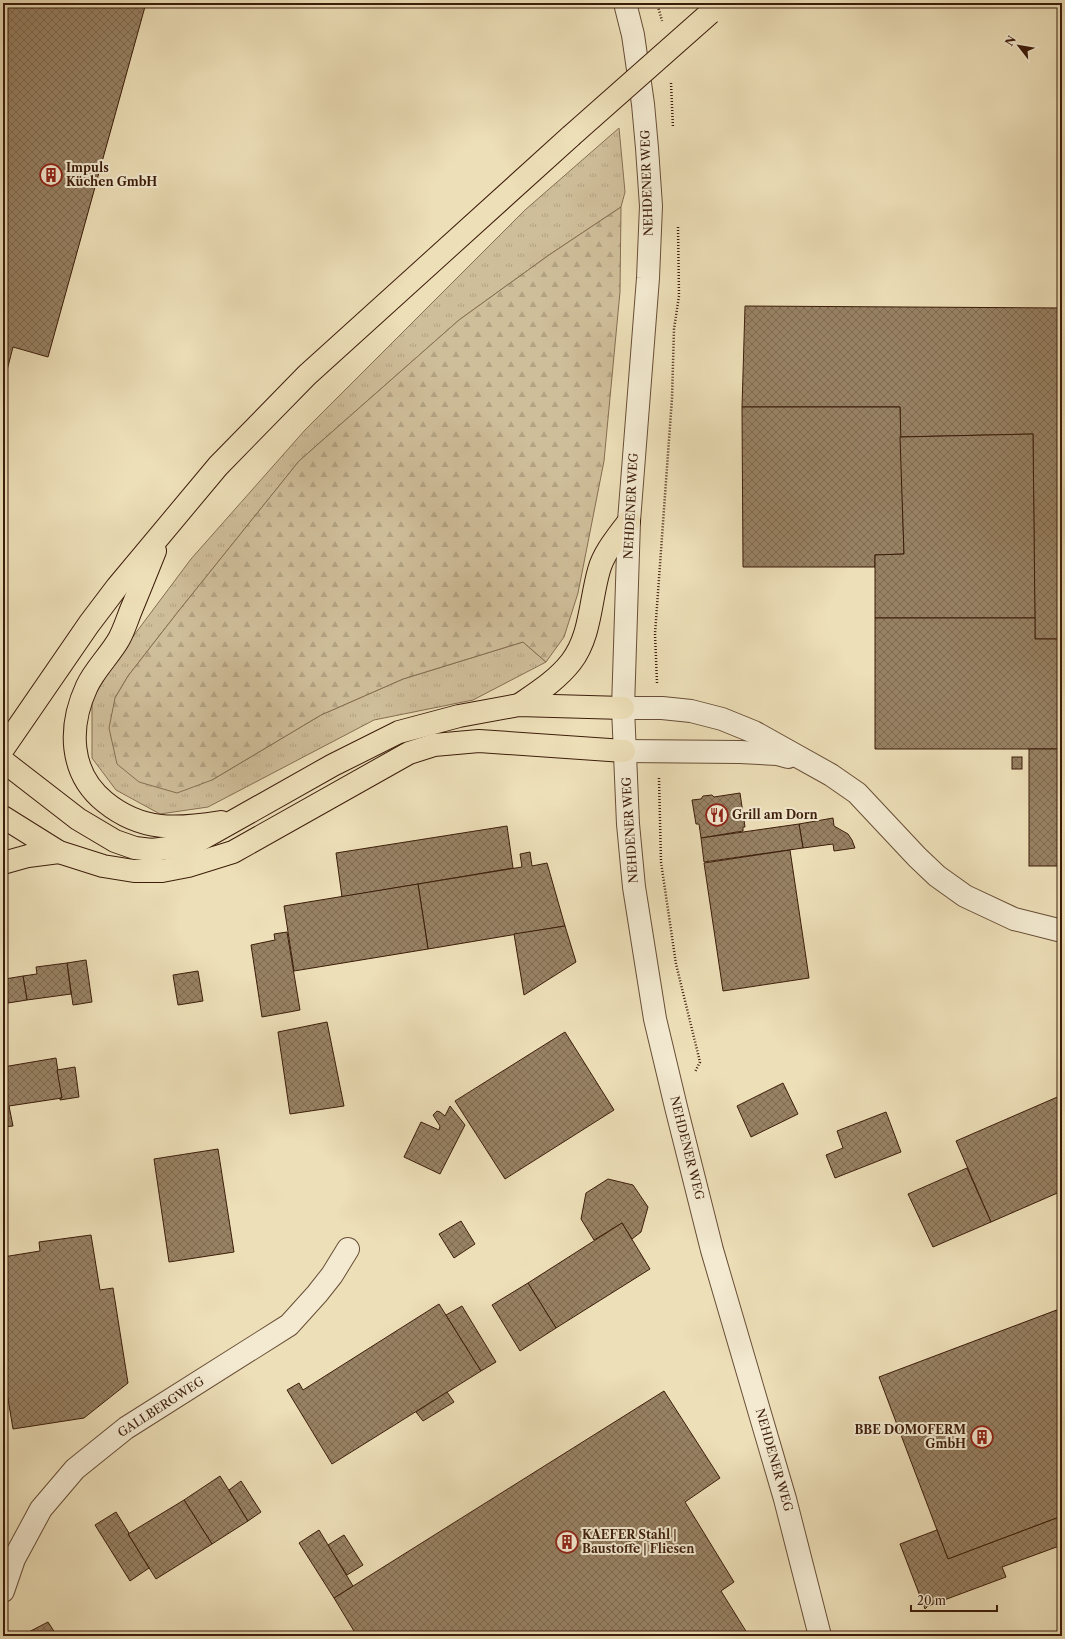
<svg xmlns="http://www.w3.org/2000/svg" width="1065" height="1639" font-family="'Libre Caslon Text',serif">
  <defs>
    <pattern id="grass-tufts" width="24" height="20" patternUnits="userSpaceOnUse"><rect width="24" height="20" fill="#cfbe9a"/><path d="M3 7l-1-3M5 7V3M7 7l1-3M15 17l-1-3M17 17v-4M19 17l1-3" fill="none" stroke="#b3a383"/></pattern>
    <pattern id="forest-firs" width="22" height="20" patternUnits="userSpaceOnUse"><rect width="22" height="20" fill="#cfbe9a"/><path d="M5 1l3.5 6h-7zM16 11l3.5 6h-7z" fill="#b3a383"/></pattern>
    <pattern id="building-cross-hatch" width="8" height="8" patternUnits="userSpaceOnUse"><rect width="8" height="8" fill="#988264"/><path d="M0 0l8 8M0 8l8-8" fill="none" stroke="#7d6a51"/></pattern>
  </defs>
  <rect width="100%" height="100%" fill="#eddfb8"/>
  <filter id="stains"><feTurbulence type="fractalNoise" baseFrequency=".005" numOctaves="4"/><feColorMatrix values="0 0 0 0 .2 0 0 0 0 .09 0 0 0 0 .02 0 0 0 .5 -.17"/></filter>
  <radialGradient id="worn" r=".72"><stop offset=".6" stop-color="#630" stop-opacity="0"/><stop offset="1" stop-color="#630" stop-opacity=".3"/></radialGradient>
  <polygon fill="url(#grass-tufts)" stroke="#866e52" points="619,128 625,192 621,207 549,255 459,320 299,461 177,613 128,676 115,698 212,780 321,715 403,679 523,642 546,662 473,700 374,720 208,807 160,814 116,790 92,758 92,700 117,658 191,559 305,430 525,210"/>
  <polygon fill="url(#forest-firs)" stroke="#866e52" points="621,207 620,292 604,461 578,593 564,637 546,662 523,642 403,679 321,715 212,780 177,793 139,782 117,764 109,728 115,698 128,676 177,613 299,461 459,320 549,255"/>
  <g fill="url(#building-cross-hatch)" stroke="#3c1d0a">
    <polygon points="3,3 146,3 48,357 13,347 4,382 3,382"/>
    <polygon points="745,306 1062,308 1062,639 1035,639 1033,434 900,437 900,407 742,407"/>
    <polygon points="742,407 900,407 904,554 875,555 875,567 743,567"/>
    <polygon points="1033,434 1035,618 875,618 875,555 904,554 900,437"/>
    <polygon points="875,618 1035,618 1035,639 1062,639 1062,749 875,749"/>
    <rect x="1029" y="749" width="33" height="117"/>
    <rect x="1012" y="757" width="10" height="12"/>
    <polygon points="740,793 745,827 743,827 743,831 701,838 699,824 696,824 692,800 701,799 703,796 712,795 714,797"/>
    <polygon points="833,818 834,826 848,834 852,840 855,848 834,851 833,844 803,848 799,824"/>
    <polygon points="799,824 803,848 704,862 701,838"/>
    <polygon points="507,826 513,868 342,897 336,853"/>
    <polygon points="790,850 809,978 723,991 704,863"/>
    <polygon points="530,852 532,866 547,863 565,926 428,949 418,884 522,867 520,854"/>
    <polygon points="418,884 428,949 294,971 284,906"/>
    <polygon points="565,926 576,962 524,995 514,934"/>
    <polygon points="287,932 300,1010 262,1017 251,945 275,940 274,934"/>
    <polygon points="86,960 92,1002 73,1005 67,963"/>
    <polygon points="67,963 71,994 27,1000 23,976 37,974 36,967"/>
    <polygon points="198,971 203,1001 178,1005 173,975"/>
    <polygon points="23,976 27,1000 8,1003 5,979"/>
    <polygon points="327,1022 344,1106 290,1114 278,1032"/>
    <polygon points="565,1032 614,1110 505,1179 455,1101"/>
    <polygon points="56,1058 62,1098 9,1106 13,1126 3,1127 3,1067"/>
    <polygon points="75,1067 79,1097 60,1100 60,1098 62,1098 57,1070"/>
    <polygon points="783,1083 798,1114 751,1137 737,1106"/>
    <polygon points="1062,1095 1062,1191 991,1222 956,1141"/>
    <polygon points="450,1106 465,1125 440,1174 404,1157 421,1122 439,1130 440,1126 433,1115 437,1111 440,1112 445,1116"/>
    <polygon points="886,1112 901,1152 835,1178 826,1155 843,1148 837,1131"/>
    <polygon points="218,1149 234,1252 169,1262 154,1159"/>
    <polygon points="967,1168 991,1222 933,1247 908,1194"/>
    <polygon points="608,1179 633,1185 648,1207 641,1232 632,1239 622,1223 594,1240 581,1219 586,1193"/>
    <polygon points="461,1221 475,1244 454,1258 439,1234"/>
    <polygon points="622,1223 650,1269 556,1328 528,1283"/>
    <polygon points="91,1235 100,1290 113,1288 128,1383 84,1418 13,1429 3,1369 3,1257 40,1251 39,1242"/>
    <polygon points="528,1283 556,1328 520,1351 492,1305"/>
    <polygon points="439,1304 481,1371 332,1464 287,1390 299,1383 303,1390"/>
    <polygon points="462,1306 496,1362 481,1371 446,1315"/>
    <polygon points="1062,1308 1062,1516 948,1559 879,1377"/>
    <polygon points="664,1391 720,1478 685,1502 734,1582 721,1591 749,1636 357,1636 334,1598"/>
    <polygon points="447,1392 454,1402 423,1421 416,1412"/>
    <polygon points="220,1476 248,1521 212,1544 184,1500"/>
    <polygon points="241,1481 261,1512 248,1521 229,1490"/>
    <polygon points="184,1500 212,1544 156,1579 128,1534"/>
    <polygon points="116,1512 129,1533 128,1534 149,1568 130,1581 95,1525"/>
    <polygon points="1062,1516 1062,1545 1002,1567 1006,1577 928,1606 925,1609 900,1544 937,1530 948,1559"/>
    <polygon points="319,1530 353,1586 334,1598 299,1543"/>
    <polygon points="344,1535 363,1565 347,1575 328,1545"/>
    <polygon points="48,1622 57,1636 21,1636"/>
  </g>
  <g fill="none" stroke-linecap="round" stroke-linejoin="round">
    <g stroke="#684e36" stroke-width="24">
      <g id="minor">
        <polyline points="625,3 633,35 643,104 647,148 651,206 648,278 629,521 623,708 628,824 634,887 655,1019 676,1107 712,1250 785,1499 820,1636"/>
        <polyline points="623,708 662,708 691,711 722,719 754,732 831,775 857,793 917,857 937,876 965,896 1014,919 1062,931"/>
        <polyline points="624,751 740,752 777,754 788,757"/>
        <polyline points="3,1591 14,1559 41,1509 75,1469 126,1428 289,1325 317,1294 332,1275 348,1249"/>
      </g>
    </g>
    <g stroke="#3c1d0a" stroke-width="24">
      <g id="major">
        <path d="M155,551c-8,20 -16,40 -24,59 -4,10 -7,20 -12,29 -9,16 -24,30 -32,47 -19,41 -18,87 18,116 37,30 72,27 116,20"/>
        <path d="M519,705c19,-13 38,-25 52,-43 20,-26 19,-61 28,-92 5,-18 19,-34 30,-49"/>
        <polyline points="3,749 89,624 117,587 218,466 307,375 571,136"/>
        <polyline points="3,761 78,819 115,841 135,848 152,850 191,845 333,765 399,732 459,716 519,705 623,708"/>
        <polyline points="3,817 59,852 103,866 134,871 162,871 188,866 233,852 409,753 434,745 479,741 624,751"/>
        <polyline points="3,863 28,856 59,852"/>
      </g>
    </g>
    <g stroke="#3c1d0a" stroke-width="2.5" stroke-dasharray="1 2" stroke-linecap="butt">
      <polyline points="657,3 662,21"/>
      <polyline points="671,83 673,128"/>
      <polyline points="657,683 655,634 672,398 674,329 679,296 678,225"/>
      <polyline points="659,778 661,862 676,964 700,1062 695,1072"/>
    </g>
    <use href="#minor" stroke="#f3ead1" stroke-width="22"/>
    <use href="#major" stroke="#eddfb8" stroke-width="22"/>
    <g stroke="#3c1d0a" stroke-width="24" stroke-linecap="butt">
      <polyline id="major-bridge" points="571,136 710,13"/>
    </g>
    <use href="#major-bridge" stroke="#eddfb8" stroke-width="22"/>
  </g>
  <defs>
    <g id="building-ring" transform="scale(1.15)"><circle r="9.5" fill="#f3ead1" stroke="#8f2418" stroke-width="1.5"/><path d="M-4-6H4V6H1V3H-1V6H-4ZM-2.5-4.3h1.7v1.8h-1.7ZM.8-4.3h1.7v1.8H.8ZM-2.5-1h1.7V.8h-1.7ZM.8-1h1.7V.8H.8Z" fill="#8f2418"/></g>
    <g id="restaurant-ring" transform="scale(1.15)"><circle r="9.5" fill="#f3ead1" stroke="#8f2418" stroke-width="1.5"/><path d="M-5-6h1v4h1v-4h1v4h1v-4h1v5L-1.5 .5V6h-2V.5L-5-1ZM5-6V6H3V1.5H1.5Q1.5-4 5-6Z" fill="#8f2418"/></g>
  </defs>
  <g fill-rule="evenodd">
    <use href="#building-ring" x="51" y="175"/>
    <use href="#restaurant-ring" x="717" y="815"/>
    <use href="#building-ring" x="982" y="1437"/>
    <use href="#building-ring" x="567" y="1542"/>
  </g>
  <g text-anchor="middle" stroke-width="4" stroke-linejoin="round" paint-order="stroke">
    <g font-size="12" font-weight="bold" fill="#3c1d0a" stroke="#f3ead1" text-anchor="start">
      <text x="66" y="172">Impuls<tspan x="66" dy="14">Küchen GmbH</tspan></text>
      <text x="732" y="819">Grill am Dorn</text>
      <text x="966" y="1434" text-anchor="end">BBE DOMOFERM<tspan x="966" dy="14">GmbH</tspan></text>
      <text x="582" y="1539">KAEFER Stahl |<tspan x="582" dy="14">Baustoffe | Fliesen</tspan></text>
    </g>
    <g font-size="12" fill="#3c1d0a" stroke="#f3ead1">
      <text transform="translate(647 183) rotate(-92)" y="4">NEHDENER WEG</text>
      <text transform="translate(631 506) rotate(-87)" y="4">NEHDENER WEG</text>
      <text transform="translate(630 830) rotate(-94)" y="4">NEHDENER WEG</text>
      <text transform="translate(687 1148) rotate(76)" y="4">NEHDENER WEG</text>
      <text transform="translate(161 1407) rotate(-33)" y="4">GALLBERGWEG</text>
      <text transform="translate(774 1460) rotate(74)" y="4">NEHDENER WEG</text>
    </g>
  </g>
  <rect width="1065" height="1639" fill="none" stroke="#eddfb8" stroke-width="16"/>
  <rect x="4" y="4" width="1057" height="1631" fill="none" stroke="#3c1d0a" stroke-width="2"/>
  <rect x="8" y="8" width="1049" height="1623" fill="none" stroke="#3c1d0a"/>
  <g transform="translate(1019 46) rotate(301)" stroke="#f3ead1" stroke-width="3" paint-order="stroke">
  <path d="M0-3L7 15L0 10L-7 15Z" fill="#3c1d0a"/>
  <text y="-6" font-size="11" font-weight="bold" text-anchor="middle" fill="#3c1d0a">N</text>
  </g>
  <path d="M911 1605v6h86v-6" fill="none" stroke="#3c1d0a" stroke-width="2"/>
  <text x="917" y="1605" font-size="12" fill="#3c1d0a" stroke="#f3ead1" stroke-width="3" paint-order="stroke">20 m</text>
  <rect width="100%" height="100%" filter="url(#stains)"/>
  <rect width="100%" height="100%" fill="url(#worn)"/>
</svg>
